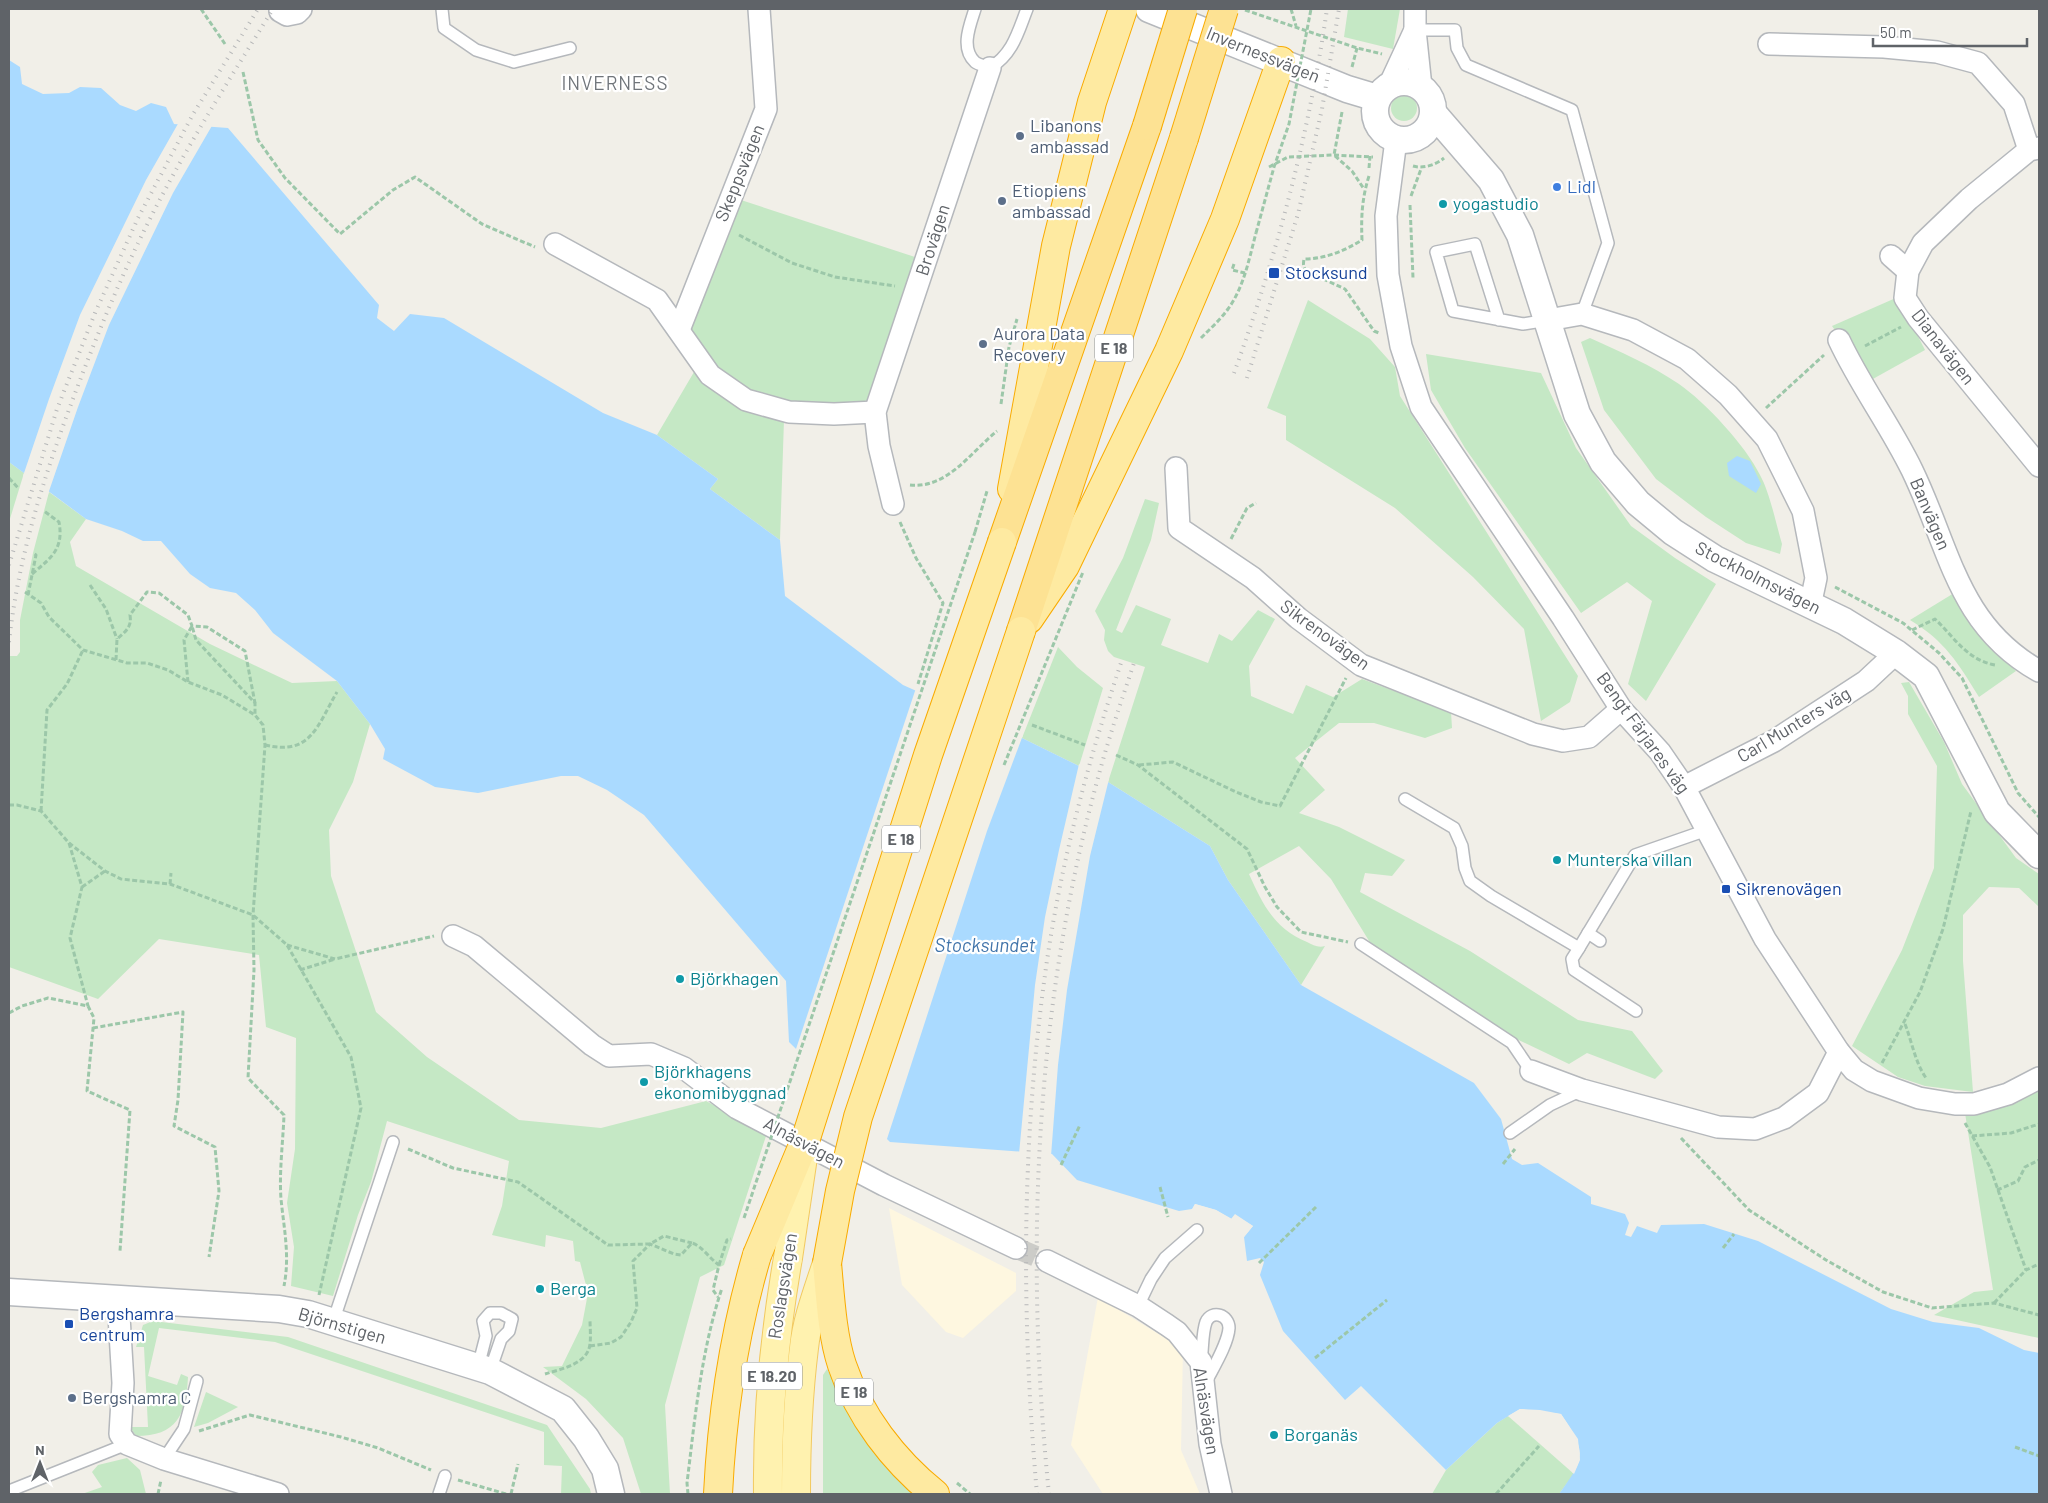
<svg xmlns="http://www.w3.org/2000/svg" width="2048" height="1503" font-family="Barlow,sans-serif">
  <rect width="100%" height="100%" fill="#f1efe8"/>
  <g fill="#fef7e0">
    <polygon points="889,1208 1016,1273 1016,1291 963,1338 946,1332 902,1285"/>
    <polygon points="1098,1297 1183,1349 1181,1450 1200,1494 1103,1494 1071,1445"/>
  </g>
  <g fill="#c5e8c5">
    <polygon points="1348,9 1400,9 1393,49 1344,37"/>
    <circle cx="1404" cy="108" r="13"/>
    <polygon points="741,200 918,258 871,398 852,407 777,404 728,379 704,360 691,340 692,311"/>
    <polygon points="1898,297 1925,350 1871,380 1832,326"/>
    <polygon points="1308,300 1370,339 1395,367 1400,396 1578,676 1570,702 1541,721 1524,629 1473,577 1395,508 1286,440 1286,416 1267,408"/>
    <path d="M1590,338c31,14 61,27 89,46 26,18 67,62 81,91 10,18 16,49 22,69l-2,10 -34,-11 -40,-26 -50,-38 -52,-69 -23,-68z"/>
    <polygon points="1426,354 1541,373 1576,448 1631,526 1675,558 1716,584 1646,701 1628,684 1652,601 1627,582 1581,613 1465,448 1431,390"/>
    <polygon points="694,372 733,401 784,420 780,540 710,489 718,479 657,435"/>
    <polygon points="9,462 24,473 9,522"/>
    <polygon points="49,492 86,519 70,542 76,566 210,644 292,683 337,681 370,724 353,782 329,830 331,876 376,1012 427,1057 519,1120 601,1128 706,1101 767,1133 724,1265 700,1277 665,1405 670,1494 641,1494 623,1438 586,1399 543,1367 562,1366 582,1325 588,1293 580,1262 575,1261 573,1241 546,1235 545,1247 492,1235 502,1206 509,1161 387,1121 371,1182 358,1215 333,1296 291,1286 294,1247 287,1203 295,1149 296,1038 266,1027 259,955 159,939 98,999 9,967 9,656 17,656 20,652 20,620 33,553"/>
    <path d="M1145,499l14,4 -8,37 -35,90 6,3 14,-28 35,14 -10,26 47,18 11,-29 13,7 26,-31 17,9 -26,47 2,30 42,18 13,-29 27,12 29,-18 89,33 1,16 -27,10 -51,-15h-35l-44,35 30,32 -26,23 40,14 66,33 -13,16 -27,-3 -5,19 110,59 108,69 54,11 31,40 -8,8 -68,-26 -18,11 -61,-29 -134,-86 -43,-70 -32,-33 -50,28c14,31 25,54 58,68 6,3 11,6 18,4l-24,39 -73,-105 -18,-34 -102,-64 37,-115 -31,-10 -6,-6 -4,-11 1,-10 -10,-19 28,-53z"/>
    <path d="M1959,590l23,47 34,34 -37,26c-21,-34 -34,-56 -69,-77z"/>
    <polygon points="1058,647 1077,667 1103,688 1079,766 1022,738"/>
    <polygon points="1909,682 1944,742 1962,784 2016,858 2039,874 2039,907 2019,888 1989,887 1963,915 1963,961 1973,1092 1925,1086 1898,1077 1852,1046 1902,950 1934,868 1937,766 1908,714 1908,696 1901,683"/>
    <polygon points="2039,1087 2039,1338 1934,1315 1974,1292 1993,1290 1965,1113"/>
    <path d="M153,1321l135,16 259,88 43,64 1,5h-30l1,-28 -18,-1v-33l-269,-90 -116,-14 -11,48 29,9 4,-11 7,3c-2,38 -11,59 -52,59l-6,-9h18l-4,-80h-8l7,-22z"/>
    <path d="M827,1369c24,46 54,86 87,125h-91v-119z"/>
    <polygon points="206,1392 238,1407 208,1423 194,1427"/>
    <polygon points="1508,1416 1574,1474 1559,1494 1432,1494 1446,1470 1497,1423"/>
    <polygon points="127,1458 140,1470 146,1494 82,1494 102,1487 92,1472 98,1465"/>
  </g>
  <g fill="#aadaff">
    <path d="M9,60l11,7 2,17 21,10 26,-1 11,-6 21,1 19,17 16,6 15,-8 15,4 8,17 54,4 151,177 -2,13 17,13 16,-17 34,4 159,95 54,22 61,44 -8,10 70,51 5,56 118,89 119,53 57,28 29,16 102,64 18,34 73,105 173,98 27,36 11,40 10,6 16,-2 53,34v7l34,10 4,9 -4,12 6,2 6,-11 20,7 4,-8 43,-1 54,17 133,68 42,13 46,6 45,22 15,3v141h-480c27,-37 28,-41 2,-80l-41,-5 -23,14 -51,47 -85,-84 -16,14 -62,-69 -23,-56 4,-13 -4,-4 -13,3 -3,-24 9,-11 -18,-11 -3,4 -16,-9 -21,-6 -3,5 -13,2 -102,-31 -25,-26 -162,-12 -101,-100 -3,-61 -142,-166 -37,-25 -29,-14h-17l-83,17 -43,-6 -52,-28 2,-10 -15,-25 -33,-43 -64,-48 -18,-23 -19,-17 -26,-5 -20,-14 -29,-33h-18l-21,-10 -36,-12 -77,-57z"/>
    <polygon points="1737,456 1750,461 1761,484 1756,493 1729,476 1727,463"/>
  </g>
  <g fill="#f1efe8">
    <polygon points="179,122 213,124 173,193 109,325 78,407 48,494 23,476 49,399 80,315 146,180"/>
    <polygon points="916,688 1023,735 987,831 886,1142 795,1052"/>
    <polygon points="1079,764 1109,779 1090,856 1067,990 1058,1065 1051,1156 1019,1154 1035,985 1045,917 1059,850"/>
    <polygon points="1195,1204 1216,1210 1231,1219 1235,1214 1253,1226 1244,1237 1242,1236 1249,1227 1235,1218 1231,1221 1215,1212 1196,1207 1191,1212"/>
    <polygon points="1520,1409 1540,1410 1561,1414 1578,1439 1580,1460 1574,1474 1572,1472 1578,1460 1576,1440 1559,1416 1540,1413 1520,1412 1510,1417 1508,1416"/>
  </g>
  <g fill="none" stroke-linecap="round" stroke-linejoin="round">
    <polyline stroke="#ccccc8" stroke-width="21" stroke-dasharray="21 11" stroke-linecap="butt" points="1016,1248 1047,1261"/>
    <g stroke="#b5b8bc" stroke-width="14">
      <g id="service">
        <polyline points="442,9 444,28 476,50 514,62 570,48"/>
        <path d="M975,9c-5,16 -15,39 0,53 4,3 11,4 15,6 23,-14 28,-36 37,-59"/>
        <polyline points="1415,30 1455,30 1457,48 1466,65 1572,110 1608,243 1582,314"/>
        <polyline points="1499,320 1475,244 1436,252 1453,311 1523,324 1548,320"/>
        <polyline points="1405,799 1454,828 1462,846 1465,868 1470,881 1491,896 1579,948 1635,855 1707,830"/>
        <polyline points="1588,933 1600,941"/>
        <polyline points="1361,944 1512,1043 1531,1071"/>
        <polyline points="1579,948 1572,959 1574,970 1636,1011"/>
        <polyline points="1510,1133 1550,1105 1582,1090"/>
        <polyline points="1138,1306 1151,1279 1165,1258 1197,1230"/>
        <polyline points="333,1322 393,1142"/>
        <path d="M1201,1361c2,-12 1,-28 5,-39 6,-13 23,-7 23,6 -1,16 -16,40 -23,54"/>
        <polyline points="478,1367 486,1336 483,1321 490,1313 501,1313 512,1319 509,1331 501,1339 490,1371"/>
        <polyline points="164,1459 184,1429 197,1381"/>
        <polyline points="9,1491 127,1444"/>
        <polyline points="439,1494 445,1476"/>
      </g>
    </g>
    <g stroke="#b5b8bc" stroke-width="24">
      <g id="minor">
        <polyline points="1415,9 1415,30 1421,87"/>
        <polyline points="280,11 287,15 297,13 301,9"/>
        <polyline points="1769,44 1884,47 1937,52 1978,63 2014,104 2029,150"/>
        <polyline points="1389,86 1415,30"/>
        <polyline points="1396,140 1386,216 1388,275 1401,346 1421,407 1563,618 1621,709 1660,752 1684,787 1765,939 1839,1052 1854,1070 1872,1081 1919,1098 1955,1104 1974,1104 2008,1094 2039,1078"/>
        <polyline points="2039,148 2029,150 1969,199 1923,243 1908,271 1905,298 1918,318 2039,466"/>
        <polyline points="555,244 657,300 710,375 746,400 789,412 834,414 875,412"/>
        <polyline points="1891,256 1908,271"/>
        <polyline points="1548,320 1582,314 1633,330 1687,359 1728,395 1767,439 1803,511 1816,578 1810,606"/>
        <polyline points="679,330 766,109 759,9"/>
        <path d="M1839,340c21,45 51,85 73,130 38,78 45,155 127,201"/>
        <polyline points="1176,468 1179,528 1253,578 1298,618 1361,665 1533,734 1563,741 1589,737 1621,709"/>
        <polyline points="893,504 879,446 875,412 990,68"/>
        <polyline points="1684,787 1774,741 1866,681 1896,653"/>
        <polyline points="453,936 474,946 592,1045 609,1056 651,1054 684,1068 737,1108 884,1185 1016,1248"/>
        <polyline points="1531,1071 1582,1090 1718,1127 1755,1129 1784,1118 1818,1093 1839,1052"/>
        <polyline points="1047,1261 1138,1306 1167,1325 1177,1332 1201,1362 1210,1444 1221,1494"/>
        <polyline points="118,1299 123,1383 120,1434 127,1444 164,1459 278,1494"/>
      </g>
    </g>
    <g stroke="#b5b8bc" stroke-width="29">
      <g id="tertiary">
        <polyline points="1149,9 1347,89 1377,98"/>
        <circle cx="1404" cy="111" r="29"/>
        <polyline points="1434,114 1491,180 1520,235 1577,414 1603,462 1638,503 1673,532 1715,559 1844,621 1896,653 1926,676 1997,812 2039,855"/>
        <polyline points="9,1292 279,1309 308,1314 490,1371 563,1409 586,1438 605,1469 611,1494"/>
      </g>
    </g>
    <g stroke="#f2c960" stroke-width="30">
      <g id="primary">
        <path d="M768,1494c-1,-81 6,-156 20,-236"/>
        <path d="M796,1494c0,-48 2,-98 8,-146 3,-29 14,-57 23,-85"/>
      </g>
    </g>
    <g stroke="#f9ab00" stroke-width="30">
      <g id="trunk">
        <polyline points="1012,489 1056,246 1092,102 1123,9"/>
        <polyline points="1029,619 1065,566 1169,351 1225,219 1281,61"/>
        <path d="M827,1263c3,32 5,72 15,102 17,51 52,96 93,129"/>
        <path d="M718,1494c4,-81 16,-161 39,-239"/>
      </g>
    </g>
    <g stroke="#f9ab00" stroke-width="30">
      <g id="motorway">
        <polyline points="1002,542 1147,126"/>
        <polyline points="1021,631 1184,138"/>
      </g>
    </g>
    <g stroke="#9cc7a9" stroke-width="3" stroke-dasharray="5 2.5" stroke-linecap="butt">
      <polyline points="201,9 225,44"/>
      <polyline points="1291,9 1296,26"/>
      <polyline points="1245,10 1357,48 1382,54"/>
      <polyline points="1352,67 1357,48"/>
      <polyline points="243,72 258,140 285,178 340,234 393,190 415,177 482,224 535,247"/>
      <polyline points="1342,112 1334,155 1352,171 1364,189"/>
      <path d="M1413,166c10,3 23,-1 31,-8"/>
      <polyline points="1269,167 1288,157 1334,155 1373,157"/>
      <polyline points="1369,168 1370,156"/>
      <path d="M1369,176c-7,22 -8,41 -7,64 -18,11 -37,19 -58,19 -1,6 -1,9 4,13l37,17 29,42 5,2"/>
      <polyline points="1411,196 1421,169"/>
      <polyline points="1410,205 1413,278"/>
      <polyline points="739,235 792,263 835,277 895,286"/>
      <polyline points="1234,264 1232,270 1245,273"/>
      <path d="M1201,338c9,-9 19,-18 27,-29 16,-22 21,-50 28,-76"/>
      <polyline points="1865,346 1901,327"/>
      <polyline points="1001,404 1009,347 1017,319"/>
      <polyline points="1766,408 1824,355"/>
      <polyline points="9,478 19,489"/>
      <path d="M910,485c37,4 60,-32 87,-54"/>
      <polyline points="900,522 916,558 943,603 918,684"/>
      <polyline points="975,532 987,491"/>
      <polyline points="1231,539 1247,508 1256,503"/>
      <path d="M32,574c19,-16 32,-25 27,-52l-15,-11"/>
      <polyline points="90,585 106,609 117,639"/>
      <polyline points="1835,587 1903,623 1939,653 1962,678 2018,793 2039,817"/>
      <path d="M25,592l16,11 8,14 34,33 44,13h20l21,7 20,12 34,13 33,20 8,10 2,20 -12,170 1,55 -6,108 36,37c-1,27 -5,57 -3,84 3,30 9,57 3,87"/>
      <polyline points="28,595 36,555 33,553"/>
      <path d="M1912,630l23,-11c19,18 32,41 60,46"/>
      <path d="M116,660l1,-21c9,-8 15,-12 13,-24l17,-23 12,1 29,22 4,11 15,1 38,24 10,52"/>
      <polyline points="188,682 184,640 192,626 196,640 255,703 255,714"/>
      <polyline points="1032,725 1085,745"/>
      <path d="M265,745c46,11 52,-19 72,-53"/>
      <polyline points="1116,755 1138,765 1247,849 1265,887 1277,907 1301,932 1348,942"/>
      <polyline points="1139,765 1173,762 1236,792 1261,802 1280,806 1346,678"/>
      <polyline points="9,805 17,805 41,811 69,843 105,871 121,879 170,884 253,915 287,945 351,1057 361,1108 319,1295"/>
      <polyline points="41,811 47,710 67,684 83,650"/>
      <polyline points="69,843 82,887 70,938 88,1006"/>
      <polyline points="170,884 171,873"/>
      <polyline points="82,887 105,871"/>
      <polyline points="287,945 335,959 434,936"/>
      <polyline points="300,970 335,959"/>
      <polyline points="9,1013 22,1006 48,998 88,1006 94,1018 87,1091 130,1110 120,1251"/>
      <path d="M1905,1024c7,18 10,38 21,54"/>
      <polyline points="93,1028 183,1012 178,1100 174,1126 215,1147 219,1191 209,1257"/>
      <polyline points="1882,1063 1920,992 1943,929 1971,811"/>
      <polyline points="1965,1123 1990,1167 2026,1270"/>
      <polyline points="1972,1136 2011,1133 2039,1124"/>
      <polyline points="1681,1138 1749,1210 1826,1260 1883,1292 1932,1308 1994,1303 2039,1315"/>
      <polyline points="408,1149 453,1168 518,1182 608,1245 650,1244 664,1236 692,1243"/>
      <polyline points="1503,1164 1515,1149"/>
      <polyline points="1061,1165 1080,1125"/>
      <polyline points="1160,1187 1168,1217"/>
      <polyline points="1997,1190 2018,1181 2025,1167 2039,1160"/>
      <polyline points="1723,1248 1734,1234"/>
      <polyline points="1259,1263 1316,1207"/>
      <polyline points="719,1265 727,1240 731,1239"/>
      <polyline points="1994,1303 2026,1270 2039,1264"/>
      <path d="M590,1346l21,-3 10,-6 10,-15 6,-14 -4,-47 17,-17 24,10 7,1 11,-12c10,3 17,15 27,22l-6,25 5,7"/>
      <polyline points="1315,1358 1387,1300"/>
      <path d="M545,1374c16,-5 43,-10 45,-30 1,-8 0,-17 0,-25"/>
      <polyline points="199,1431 250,1415 341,1437 378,1448 431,1470"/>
      <polyline points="2015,1447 2039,1456"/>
      <polyline points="458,1480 506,1494"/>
      <polyline points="957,1483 970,1494"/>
      <polyline points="158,1494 161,1480"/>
      <polyline points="511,1494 518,1464"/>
      <path d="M688,1494l-1,-11c8,-65 14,-132 35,-195"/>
      <polyline points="1496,1494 1539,1446"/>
    </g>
    <use href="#service" stroke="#fff" stroke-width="11"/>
    <use href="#minor" stroke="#fff" stroke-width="21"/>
    <use href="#tertiary" stroke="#fff" stroke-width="26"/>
    <use href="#primary" stroke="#fff2af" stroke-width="28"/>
    <use href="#trunk" stroke="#feeaa1" stroke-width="28"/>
    <use href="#motorway" stroke="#fde293" stroke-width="28"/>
    <g stroke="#b6b7b8" stroke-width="4" stroke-dasharray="1 6" stroke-linecap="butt">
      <path d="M1234,373c43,-118 75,-239 93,-364"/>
      <polyline points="1247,378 1298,214 1322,109 1339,9"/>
      <polyline points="9,565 57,409 95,313 138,218 192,116 258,9"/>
      <path d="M9,642c8,-74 29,-146 54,-216 29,-80 61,-160 102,-236 33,-62 71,-121 108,-181"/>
      <path d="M1037,1494c-15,-168 -16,-336 6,-504 14,-113 43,-223 79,-330"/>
      <path d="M1049,1494c-24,-234 -15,-477 46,-705 11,-43 25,-84 39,-126"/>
    </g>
    <g stroke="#f2c960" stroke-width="30" stroke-linecap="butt">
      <polyline id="primary-bridge" points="788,1258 803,1157"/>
    </g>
    <g stroke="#f9ab00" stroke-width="30" stroke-linecap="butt">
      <g id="trunk-bridge">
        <polyline points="757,1255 806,1138 928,755 1002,542"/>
        <polyline points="827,1263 840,1191 858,1117 1021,631"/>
      </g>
    </g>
    <g stroke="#f9ab00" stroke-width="30" stroke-linecap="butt">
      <g id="motorway-bridge">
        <polyline points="1147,126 1183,9"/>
        <polyline points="1184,138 1224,9"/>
      </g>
    </g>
    <g stroke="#9cc7a9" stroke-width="3" stroke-dasharray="5 2.5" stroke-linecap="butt">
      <polyline points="1256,233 1274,167 1289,124 1311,9"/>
      <polyline points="1004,765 1083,572"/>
      <polyline points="744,1218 975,532"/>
    </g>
    <use href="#primary-bridge" stroke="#fff2af" stroke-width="28"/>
    <use href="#trunk-bridge" stroke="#feeaa1" stroke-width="28"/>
    <use href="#motorway-bridge" stroke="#fde293" stroke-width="28"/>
  </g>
  <g fill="#5c6f8a" stroke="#fff" stroke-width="2">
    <circle cx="1020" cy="136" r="5"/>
    <circle cx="1002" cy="201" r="5"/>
    <circle cx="983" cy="344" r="5"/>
    <circle cx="72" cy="1398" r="5"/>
  </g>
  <circle fill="#3f7fe0" stroke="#fff" stroke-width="2" cx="1557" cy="187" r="5"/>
  <g fill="#0f9aa8" stroke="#fff" stroke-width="2">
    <circle cx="1443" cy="204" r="5"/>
    <circle cx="1557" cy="860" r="5"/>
    <circle cx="680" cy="979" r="5"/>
    <circle cx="644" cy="1082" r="5"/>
    <circle cx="540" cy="1289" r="5"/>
    <circle cx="1274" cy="1435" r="5"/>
  </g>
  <g fill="#1a4fb4" stroke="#fff" stroke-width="2">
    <rect x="1268" y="267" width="12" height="12" rx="2.5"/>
    <rect x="1721" y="884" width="10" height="10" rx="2.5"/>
    <rect x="64" y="1319" width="10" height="10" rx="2.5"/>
  </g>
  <g text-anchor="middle" stroke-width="4.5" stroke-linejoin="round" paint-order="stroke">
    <g fill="#fff" stroke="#8f9295" stroke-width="1">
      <rect x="1095" y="334.5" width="38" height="27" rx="4"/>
      <rect x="882" y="825.5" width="38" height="27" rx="4"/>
      <rect x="742" y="1362.5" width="60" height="27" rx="4"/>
      <rect x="835" y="1378.5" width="38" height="27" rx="4"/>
    </g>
    <g font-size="16" font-weight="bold" fill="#5f6368">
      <text x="1114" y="354">E 18</text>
      <text x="901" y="845">E 18</text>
      <text x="772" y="1382">E 18.20</text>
      <text x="854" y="1398">E 18</text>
    </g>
    <g font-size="18" fill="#5f6368" stroke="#fff">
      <text transform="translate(1263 55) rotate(22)" y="6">Invernessvägen</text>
      <text transform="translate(740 173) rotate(-68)" y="6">Skeppsvägen</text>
      <text transform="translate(933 240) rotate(-72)" y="6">Brovägen</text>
      <text transform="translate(1943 347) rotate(52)" y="6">Dianavägen</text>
      <text transform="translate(1930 514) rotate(67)" y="6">Banvägen</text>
      <text transform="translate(1758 578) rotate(27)" y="6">Stockholmsvägen</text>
      <text transform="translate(1325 635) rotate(36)" y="6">Sikrenovägen</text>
      <text transform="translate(1794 725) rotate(-31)" y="6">Carl Munters väg</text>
      <text transform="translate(1643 733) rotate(54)" y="6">Bengt Färjares väg</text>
      <text transform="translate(804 1143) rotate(28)" y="6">Alnäsvägen</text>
      <text transform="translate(783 1286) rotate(-81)" y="6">Roslagsvägen</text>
      <text transform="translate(342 1326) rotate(16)" y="6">Björnstigen</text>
      <text transform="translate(1206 1411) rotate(81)" y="6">Alnäsvägen</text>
    </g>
    <g font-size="18" fill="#4e5e75" stroke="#fff" text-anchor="start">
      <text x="1030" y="132">Libanons<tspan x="1030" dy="21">ambassad</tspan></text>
      <text x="1012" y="197">Etiopiens<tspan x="1012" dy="21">ambassad</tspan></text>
      <text x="993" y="340">Aurora Data<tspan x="993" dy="21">Recovery</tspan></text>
      <text x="82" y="1404">Bergshamra C</text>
    </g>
    <g font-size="18" fill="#366cbe" stroke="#fff" text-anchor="start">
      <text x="1567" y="193">Lidl</text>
    </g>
    <g font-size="18" fill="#0d838f" stroke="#fff" text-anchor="start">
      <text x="1453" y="210">yogastudio</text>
      <text x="1567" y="866">Munterska villan</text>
      <text x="690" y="985">Björkhagen</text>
      <text x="654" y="1078">Björkhagens<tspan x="654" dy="21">ekonomibyggnad</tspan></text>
      <text x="550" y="1295">Berga</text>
      <text x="1284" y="1441">Borganäs</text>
    </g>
    <g font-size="18" fill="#164399" stroke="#fff" text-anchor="start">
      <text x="1285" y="279">Stocksund</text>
      <text x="1736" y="895">Sikrenovägen</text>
      <text x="79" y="1320">Bergshamra<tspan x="79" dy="21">centrum</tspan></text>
    </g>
    <g font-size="19" letter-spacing="1" fill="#70757a" stroke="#fff">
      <text x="615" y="90">INVERNESS</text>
    </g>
    <g font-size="19" font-style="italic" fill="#4174aa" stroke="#fff">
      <text x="985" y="952">Stocksundet</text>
    </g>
  </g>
  <rect width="2048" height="1503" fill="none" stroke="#5f6368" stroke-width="20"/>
  <g transform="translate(40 1463)" stroke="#ffffff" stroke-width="4" paint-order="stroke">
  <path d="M0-4L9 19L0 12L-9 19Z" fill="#5f6368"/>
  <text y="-8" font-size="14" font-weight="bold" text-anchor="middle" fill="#5f6368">N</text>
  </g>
  <path d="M1873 38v8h154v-8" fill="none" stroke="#5f6368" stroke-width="2.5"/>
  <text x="1880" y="38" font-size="15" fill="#5f6368" stroke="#ffffff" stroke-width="4" paint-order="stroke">50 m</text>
</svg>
